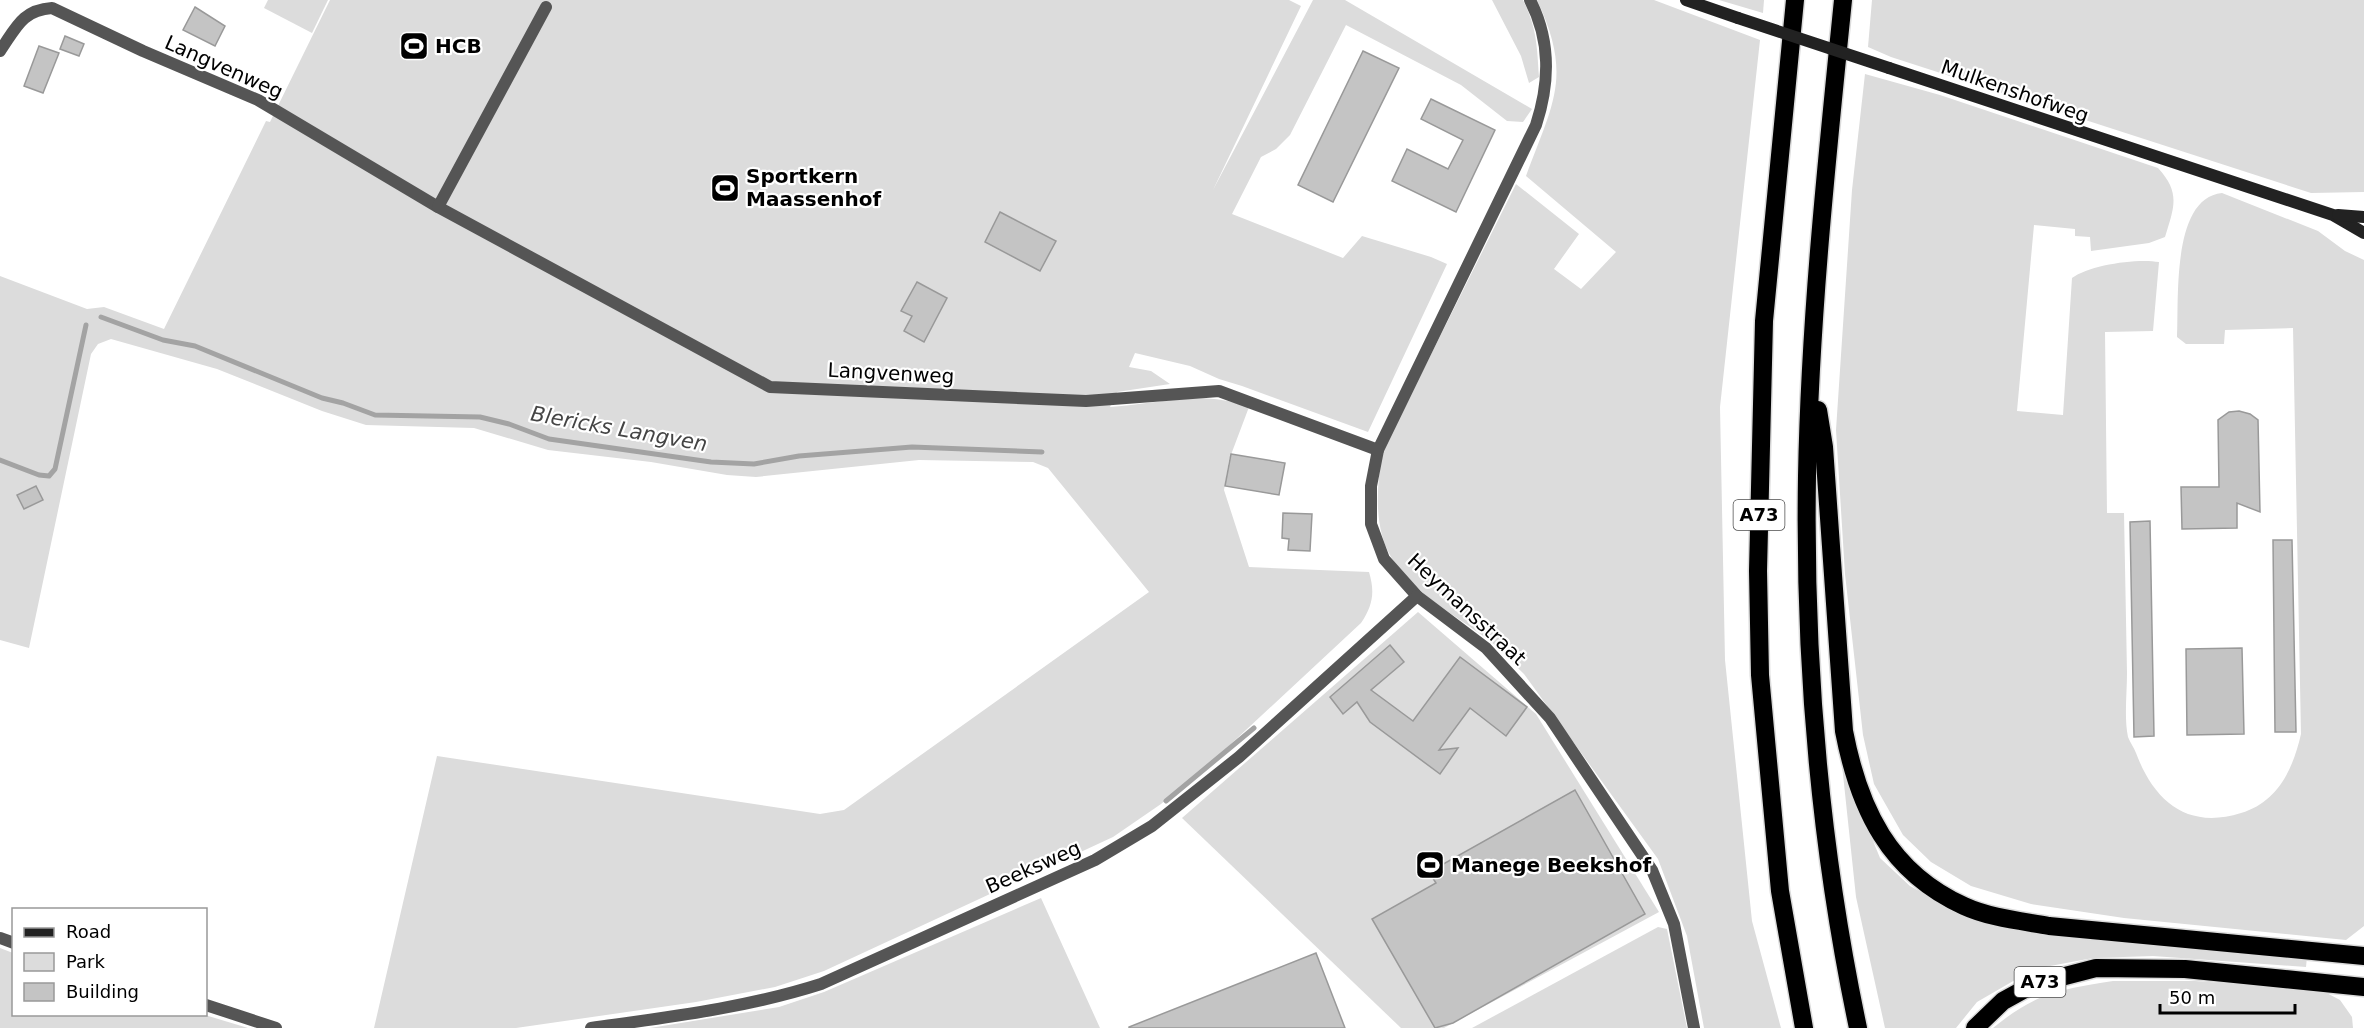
<svg xmlns="http://www.w3.org/2000/svg" width="2364" height="1028" font-family="'DejaVu Sans',sans-serif">
  <rect width="100%" height="100%" fill="#fff"/>
  <g fill="#dcdcdc">
    <polygon points="268,0 328,0 312,33 264,8"/>
    <path d="M330,0h959l12,6 -88,184 100,-190h32l187,109 -9,13 -16,-1 -46,-36 -115,-60 -56,110 -14,14 -15,8 -29,57 111,44 19,-22 69,21 16,7 -79,168 -126,-46 -23,-7 -29,-13 -55,-13 -6,14 22,4 19,13 -53,8 -7,15c50,-3 90,-18 139,0l-20,53 -5,30 25,77 120,5c6,20 4,33 -8,51l-143,133 -57,48 -48,33 -289,134 -49,16 -79,15 -180,26h-142l63,-272 383,58 24,-4 305,-218 -101,-124 -15,-6 -114,-2 -163,17 -29,-2 -76,-13 -103,-12 -74,-22 -108,-3 -44,-14 -105,-42 -106,-30 -13,5 -7,10 -62,294 -29,-8v-364l87,33 17,-2 60,22 102,-208 4,1z"/>
    <path d="M1492,0h31c14,28 14,47 16,77l-10,6 -8,-27z"/>
    <path d="M1537,0h117l106,40 -40,367 5,253 27,261 29,107h-77l-17,-92 -29,-77 -134,-185c-8,-7 -14,-16 -22,-23 -39,-35 -106,-61 -120,-116 -7,-26 -4,-56 0,-82l134,-269 63,50 -25,35 27,20 35,-37 -90,-76c27,-74 47,-99 11,-176z"/>
    <polygon points="1719,0 1764,0 1763,13"/>
    <polygon points="1872,0 2364,0 2364,192 2311,193 1891,57 1868,47"/>
    <path d="M1865,74l75,21 218,73c23,25 16,39 7,69l-16,6 -58,8 -1,-14 -15,-1v-7l-41,-4 -17,186 46,4 9,-137c17,-13 65,-20 87,-16l-6,69 -48,1 2,181h17c1,53 2,107 3,160 0,20 -3,45 1,64 2,5 6,11 8,16 18,48 51,77 105,60 37,-11 52,-44 60,-79l-8,-406 -68,2 -1,14h-38l-9,-7c2,-36 -6,-139 45,-144l96,38 27,20 19,9v666l-18,14 -222,-22 -93,-14 -60,-18 -40,-24 -28,-27 -29,-51 -11,-49 -18,-161 -9,-144 16,-240z"/>
    <polygon points="1418,612 1536,714 1659,912 1444,1028 1401,1028 1182,818"/>
    <polygon points="1842,765 1880,858 1910,886 1962,914 2035,933 2307,957 2306,967 2153,956 2093,958 2034,969 1977,1002 1956,1028 1885,1028 1856,897"/>
    <polygon points="1041,898 1100,1028 650,1028 779,1007 824,992"/>
    <polygon points="1658,927 1667,929 1687,1028 1472,1028"/>
    <polygon points="0,948 13,953 14,1014 205,1015 248,1028 0,1028"/>
    <path d="M2113,981h82l126,9 19,10 12,17 1,11h-360c44,-36 66,-38 120,-47z"/>
  </g>
  <g fill="none" stroke-linecap="round" stroke-linejoin="round">
    <g stroke="#a3a3a3" stroke-width="5">
      <polyline points="101,317 163,340 195,346 322,398 343,403 375,415 480,417 509,424 549,439 711,462 754,464 799,456 912,447 1042,452"/>
      <polyline points="0,460 39,475 49,476 55,469 86,325"/>
      <polyline points="1166,801 1254,728"/>
    </g>
  </g>
  <g fill="#c4c4c4" stroke="#999" stroke-width="1.5">
    <polygon points="195,7 225,26 215,46 183,30"/>
    <polygon points="65,36 84,44 79,56 60,49"/>
    <polygon points="39,46 59,53 43,93 24,86"/>
    <polygon points="1363,51 1399,68 1333,202 1298,185"/>
    <polygon points="1431,99 1495,130 1456,212 1392,181 1407,149 1448,169 1463,140 1421,119"/>
    <polygon points="1000,212 1056,241 1040,271 985,242"/>
    <polygon points="917,282 947,298 924,342 904,331 912,316 901,311"/>
    <polygon points="2239,411 2250,414 2258,420 2260,512 2237,503 2237,528 2182,529 2181,487 2219,487 2218,420 2229,412"/>
    <polygon points="1231,454 1285,463 1279,495 1225,486"/>
    <polygon points="36,486 43,500 24,509 17,495"/>
    <polygon points="1283,513 1312,514 1310,551 1288,550 1289,539 1282,538"/>
    <polygon points="2150,521 2154,736 2134,737 2130,522"/>
    <polygon points="2273,540 2292,540 2296,732 2275,732"/>
    <polygon points="1390,645 1404,662 1371,690 1413,721 1460,657 1527,707 1506,736 1470,708 1439,750 1458,748 1440,774 1370,722 1357,702 1343,714 1330,697"/>
    <polygon points="2242,648 2244,734 2187,735 2186,649"/>
    <polygon points="1575,790 1645,914 1453,1023 1435,1028 1372,919 1436,883 1429,872"/>
    <polygon points="1316,953 1345,1028 1129,1028 1129,1027"/>
  </g>
  <g fill="none" stroke-linecap="round" stroke-linejoin="round">
    <g stroke="#dbdbdb" stroke-width="21">
      <g id="highway">
        <polyline points="1795,0 1764,321 1758,571 1760,675 1780,891 1804,1028"/>
        <path d="M1843,0c-16,158 -33,317 -36,476 -3,184 13,372 51,552"/>
        <path d="M1818,410l6,37 20,284c15,78 45,141 120,175 26,12 58,15 85,20l315,30"/>
        <polyline points="1975,1028 2003,1001 2034,984 2096,968 2185,969 2364,987"/>
      </g>
    </g>
    <g stroke="#555" stroke-width="12">
      <path d="M1530,0c21,41 20,82 6,125l-158,325 -7,36v38l13,35 33,37 69,52 64,70 102,152 22,54 20,104"/>
      <path d="M0,51c16,-23 22,-41 52,-43l91,43 115,49 180,107 332,180 316,14 133,-10 159,59"/>
      <polyline points="438,207 546,7"/>
      <polyline points="0,938 14,943"/>
      <polyline points="206,1005 276,1028"/>
      <path d="M591,1028c78,-11 155,-20 230,-44l274,-124 57,-34 87,-69 178,-161"/>
    </g>
    <g stroke="#222" stroke-width="12">
      <polyline points="1686,0 1738,18"/>
      <polyline points="1889,68 2333,215 2364,233"/>
      <polyline points="2338,215 2364,217"/>
    </g>
    <use href="#highway" stroke="#000" stroke-width="18"/>
    <polyline stroke="#222" stroke-width="12" points="1738,18 1889,68"/>
  </g>
  <defs>
    <g id="stadium-square" transform="scale(1.5)"><rect x="-9" y="-9" width="18" height="18" rx="4" fill="#000" stroke="#fff"/><path d="M0-5a6.5 5 0 1 0 0 10a6.5 5 0 1 0 0-10ZM-3.5-1.8h7v3.6h-7Z" fill="#fff"/></g>
  </defs>
  <g fill-rule="evenodd">
    <use href="#stadium-square" x="414" y="46"/>
    <use href="#stadium-square" x="725" y="188"/>
    <use href="#stadium-square" x="1430" y="865"/>
  </g>
  <g text-anchor="middle" stroke-width="4.5" stroke-linejoin="round" paint-order="stroke">
    <g fill="#fff" stroke="#4c4c4c" stroke-width="1.5">
      <rect x="1733.5" y="500" width="51" height="30" rx="4.5"/>
      <rect x="2014.5" y="967" width="51" height="30" rx="4.5"/>
    </g>
    <g font-size="18" font-weight="bold" fill="#000">
      <text x="1759" y="521">A73</text>
      <text x="2040" y="988">A73</text>
    </g>
    <g font-size="20" font-weight="bold" fill="#000" stroke="#fff" text-anchor="start">
      <text x="435" y="53">HCB</text>
      <text x="746" y="183">Sportkern<tspan x="746" dy="23">Maassenhof</tspan></text>
      <text x="1451" y="872">Manege Beekshof</text>
    </g>
    <g font-size="20" fill="#000" stroke="#fff">
      <text transform="translate(224 67) rotate(24)" y="7">Langvenweg</text>
      <text transform="translate(2015 91) rotate(19)" y="7">Mulkenshofweg</text>
      <text transform="translate(891 373) rotate(3)" y="7">Langvenweg</text>
      <text transform="translate(1467 609) rotate(43)" y="7">Heymansstraat</text>
      <text transform="translate(1033 867) rotate(-24)" y="7">Beeksweg</text>
    </g>
    <g font-size="21" font-style="italic" fill="#444" stroke="#fff">
      <text transform="translate(619 429) rotate(10)" y="7">Blericks Langven</text>
    </g>
  </g>
  <rect x="12" y="908" width="195" height="108" fill="#ffffff" stroke="#999999" stroke-width="1.5"/>
  <rect x="24" y="928" width="30" height="9" fill="#222222" stroke="#999999" stroke-width="1.5"/>
  <text x="66" y="938" font-size="18" fill="#000000">Road</text>
  <rect x="24" y="953" width="30" height="18" fill="#dcdcdc" stroke="#999999" stroke-width="1.5"/>
  <text x="66" y="968" font-size="18" fill="#000000">Park</text>
  <rect x="24" y="983" width="30" height="18" fill="#c4c4c4" stroke="#999999" stroke-width="1.5"/>
  <text x="66" y="998" font-size="18" fill="#000000">Building</text>
  <path d="M2160 1004v9h135v-9" fill="none" stroke="#000000" stroke-width="3"/>
  <text x="2169" y="1004" font-size="18" fill="#000000" stroke="#ffffff" stroke-width="4.5" paint-order="stroke">50 m</text>
</svg>
